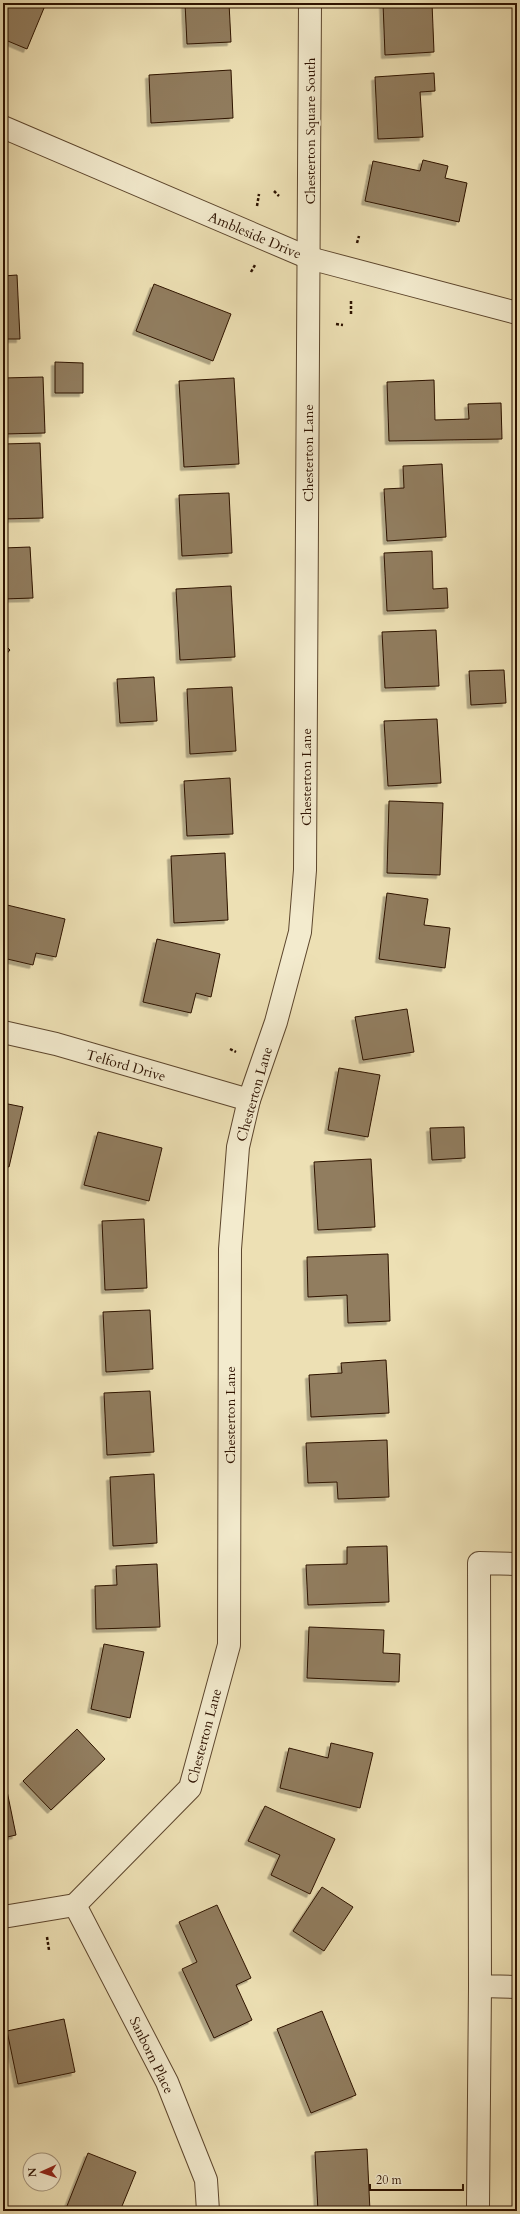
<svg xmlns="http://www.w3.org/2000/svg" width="520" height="2214" font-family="Cardo,serif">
  <defs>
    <filter id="shadow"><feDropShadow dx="-3.5" dy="3.5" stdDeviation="0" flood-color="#0004"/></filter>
  </defs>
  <rect width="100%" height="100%" fill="#ede0b4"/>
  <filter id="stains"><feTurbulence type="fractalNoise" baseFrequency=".005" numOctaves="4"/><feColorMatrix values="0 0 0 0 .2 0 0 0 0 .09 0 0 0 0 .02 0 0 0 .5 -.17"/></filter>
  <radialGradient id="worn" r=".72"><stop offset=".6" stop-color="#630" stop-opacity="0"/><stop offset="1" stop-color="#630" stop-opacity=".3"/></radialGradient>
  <g fill="#917d5e" stroke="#2d1200" filter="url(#shadow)">
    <polygon points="3,3 31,3 44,8 27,49 3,39"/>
    <polygon points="185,3 229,3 231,42 187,44"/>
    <polygon points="383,3 432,3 434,52 385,55"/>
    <polygon points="231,70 233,118 151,123 149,75"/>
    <polygon points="434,73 435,91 420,92 423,137 378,139 375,77"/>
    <polygon points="423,160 448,166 445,178 467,183 459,222 365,201 373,161 420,171"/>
    <polygon points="17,275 20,339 3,339 3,276"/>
    <polygon points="154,284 231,314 213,361 136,331"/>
    <polygon points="55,362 83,363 83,393 55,393"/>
    <polygon points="43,377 45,433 3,434 3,378"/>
    <polygon points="234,378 239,464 184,467 179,381"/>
    <polygon points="434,380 435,420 469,419 468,404 501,403 502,439 389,441 387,382"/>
    <polygon points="40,443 43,518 3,519 3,444"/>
    <polygon points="442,464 446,537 387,541 384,489 404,488 403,466"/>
    <polygon points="229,493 232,553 182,556 179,495"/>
    <polygon points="30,547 33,598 3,599 3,548"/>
    <polygon points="432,551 433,589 447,588 448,608 387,611 384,553"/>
    <polygon points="231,586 235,657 180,660 176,589"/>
    <polygon points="436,630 439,686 385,688 382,632"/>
    <polygon points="3,643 10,650 3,658"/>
    <polygon points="504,670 506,703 471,705 469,671"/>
    <polygon points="154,677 157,721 120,723 117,679"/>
    <polygon points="232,687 236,751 190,754 187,689"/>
    <polygon points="437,719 441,783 388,786 384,721"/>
    <polygon points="230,778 233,834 187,836 184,781"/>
    <polygon points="389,801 443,803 440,875 387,873"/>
    <polygon points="225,853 228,920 174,923 171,856"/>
    <polygon points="387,893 428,899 424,925 450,928 445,968 379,959"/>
    <polygon points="3,904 65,919 56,957 36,953 33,965 3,958"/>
    <polygon points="157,939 220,954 211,997 196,993 191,1013 143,1002"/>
    <polygon points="407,1009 414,1052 363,1060 355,1017"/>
    <polygon points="339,1068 380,1075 368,1137 328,1130"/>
    <polygon points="3,1103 23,1107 9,1167 3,1166"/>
    <polygon points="464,1127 465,1158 432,1160 430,1128"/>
    <polygon points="98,1132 162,1148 149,1201 84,1185"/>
    <polygon points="371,1159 375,1227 318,1230 314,1162"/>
    <polygon points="144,1219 147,1288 105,1290 102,1221"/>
    <polygon points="388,1254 390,1321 348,1323 347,1295 308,1297 307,1257"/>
    <polygon points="150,1310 153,1369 106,1372 103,1312"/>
    <polygon points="386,1360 389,1413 311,1417 309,1375 342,1373 341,1363"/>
    <polygon points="150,1391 154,1452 107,1455 104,1393"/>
    <polygon points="387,1440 389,1497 338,1499 337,1482 308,1483 306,1443"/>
    <polygon points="154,1474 157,1543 113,1546 110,1477"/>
    <polygon points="387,1546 389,1602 308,1605 306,1565 347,1564 347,1547"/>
    <polygon points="157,1564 160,1627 96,1629 95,1586 117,1585 116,1566"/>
    <polygon points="309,1627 384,1630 383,1653 400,1654 399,1682 307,1678"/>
    <polygon points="104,1644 144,1652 130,1718 91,1709"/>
    <polygon points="77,1729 105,1759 51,1810 23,1781"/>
    <polygon points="331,1743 373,1753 360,1808 280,1788 289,1748 328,1758"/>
    <polygon points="3,1791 7,1791 16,1835 3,1838"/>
    <polygon points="265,1806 335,1839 310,1894 271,1875 280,1855 248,1841"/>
    <polygon points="322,1887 353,1907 324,1951 293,1931"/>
    <polygon points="217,1905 251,1978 236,1985 252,2020 214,2038 182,1969 197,1962 179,1922"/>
    <polygon points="322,2011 356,2095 311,2113 277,2029"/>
    <polygon points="64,2019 75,2072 18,2084 7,2031"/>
    <polygon points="367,2149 370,2211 318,2211 315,2152"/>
    <polygon points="88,2153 136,2172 120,2211 65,2211"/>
  </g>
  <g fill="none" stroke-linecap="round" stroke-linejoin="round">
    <g stroke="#5d462d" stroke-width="24">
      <g id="minor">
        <polyline points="3,127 309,258 517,313"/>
        <polyline points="3,1032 56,1044 249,1100"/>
        <polyline points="517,1564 479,1563 480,1986 517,1987"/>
        <polyline points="75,1905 190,1788 229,1645 230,1249 238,1147 249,1100 276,1022 300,932 305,870 310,3"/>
        <polyline points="75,1905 167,2082 206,2180 208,2211"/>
        <polyline points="3,1917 75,1905"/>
        <polyline points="478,2206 480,1986"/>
      </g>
    </g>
    <g stroke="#2d1200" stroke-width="2.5" stroke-dasharray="3 2" stroke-linecap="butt">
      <polyline points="274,191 279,196"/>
      <polyline points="257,206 259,194"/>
      <polyline points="357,243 359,236"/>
      <polyline points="251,272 255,265"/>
      <polyline points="351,314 351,301"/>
      <polyline points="336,324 343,325"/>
      <polyline points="230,1049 236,1052"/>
      <polyline points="47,1937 49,1950"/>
    </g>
    <use href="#minor" stroke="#f3ebce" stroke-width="22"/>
  </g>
  <g text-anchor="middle" stroke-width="3.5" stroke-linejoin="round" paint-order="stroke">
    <g font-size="14" fill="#2d1200" stroke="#f3ebce">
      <text transform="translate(310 131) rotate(-90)" y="5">Chesterton Square South</text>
      <text transform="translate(255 235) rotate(23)" y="5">Ambleside Drive</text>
      <text transform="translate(308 453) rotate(-90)" y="5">Chesterton Lane</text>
      <text transform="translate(306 777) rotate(-90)" y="5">Chesterton Lane</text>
      <text transform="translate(126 1065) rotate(16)" y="5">Telford Drive</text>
      <text transform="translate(254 1094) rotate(-74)" y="5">Chesterton Lane</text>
      <text transform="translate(230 1415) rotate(-90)" y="5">Chesterton Lane</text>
      <text transform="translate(204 1736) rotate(-75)" y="5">Chesterton Lane</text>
      <text transform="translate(152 2055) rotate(64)" y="5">Sanborn Place</text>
    </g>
  </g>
  <rect width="520" height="2214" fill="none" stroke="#ede0b4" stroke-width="16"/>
  <rect x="4" y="4" width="512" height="2206" fill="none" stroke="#2d1200" stroke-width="2"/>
  <rect x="8" y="8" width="504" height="2198" fill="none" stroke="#2d1200"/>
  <g transform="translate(42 2172) rotate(267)"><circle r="19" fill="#f3ebce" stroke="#a4947c"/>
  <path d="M0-3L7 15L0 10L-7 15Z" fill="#8f2418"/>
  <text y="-6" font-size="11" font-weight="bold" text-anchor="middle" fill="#2d1200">N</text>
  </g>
  <path d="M370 2184v6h93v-6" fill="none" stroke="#2d1200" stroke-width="2"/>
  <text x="376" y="2184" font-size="12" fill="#2d1200" stroke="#f3ebce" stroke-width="3" paint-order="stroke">20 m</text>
  <rect width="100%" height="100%" filter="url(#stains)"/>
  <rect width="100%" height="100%" fill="url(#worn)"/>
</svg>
